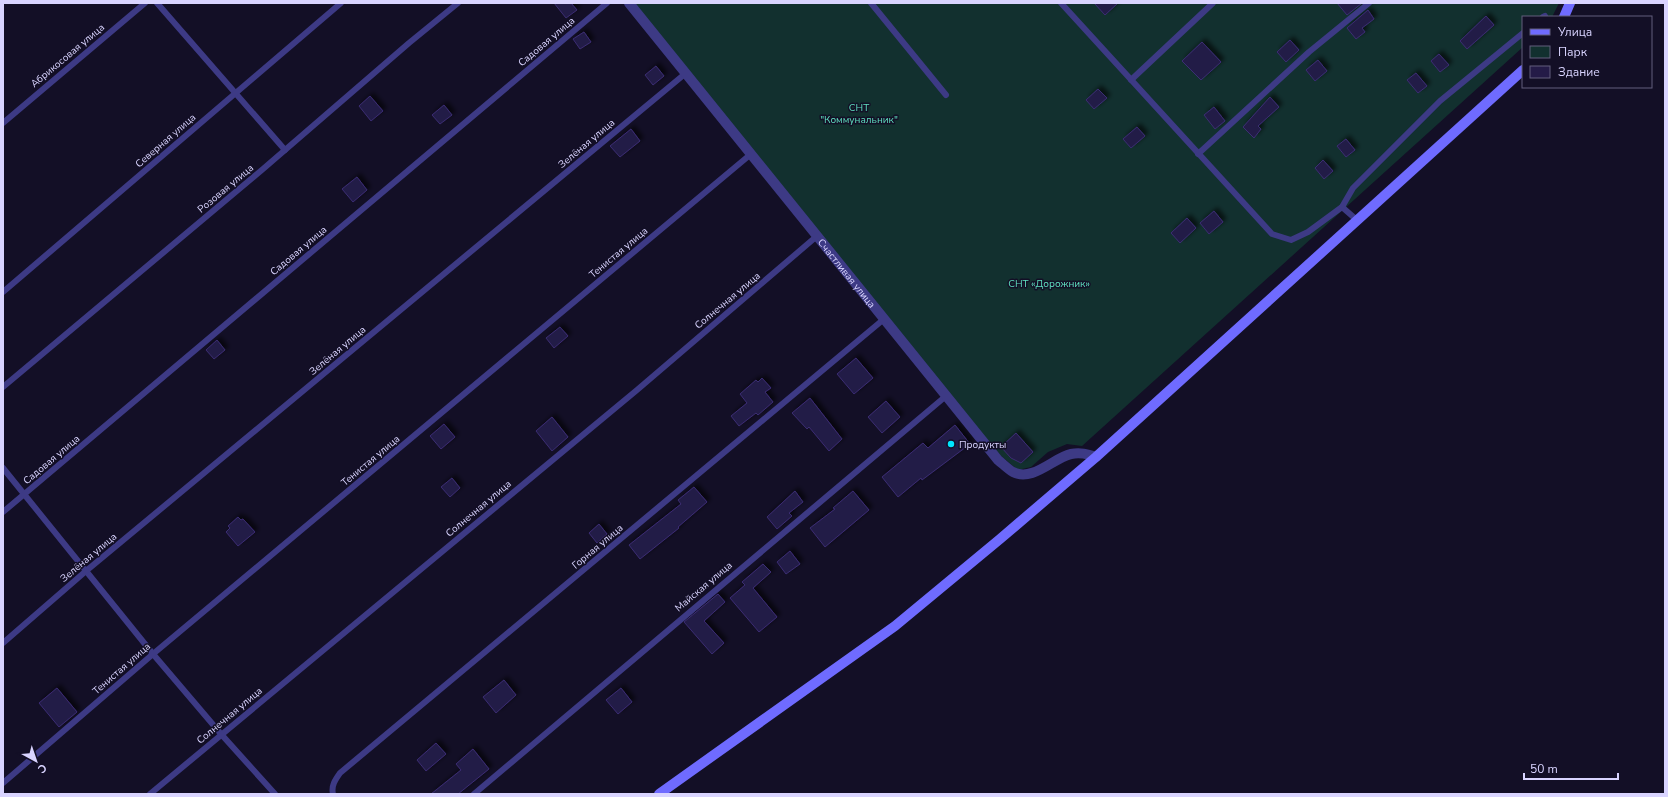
<svg xmlns="http://www.w3.org/2000/svg" width="1668" height="797" font-family="'Nunito Sans',sans-serif">
  <defs>
    <filter id="shadow"><feDropShadow dx="3.5" dy="-3.5" stdDeviation="2" flood-color="#0009"/></filter>
  </defs>
  <rect width="100%" height="100%" fill="#130f26"/>
  <polygon fill="#12302f" points="629,3 1559,3 1552,17 1523,17 1523,47 1082,446 1067,444 1048,452 1031,467 1018,470 1000,455"/>
  <g fill="#241b47" stroke="#3b2d73" filter="url(#shadow)">
    <polygon points="554,3 571,3 577,10 566,18"/>
    <polygon points="1094,3 1118,3 1105,15"/>
    <polygon points="1337,3 1362,3 1347,15"/>
    <polygon points="1368,10 1374,19 1362,28 1365,32 1356,39 1347,28"/>
    <polygon points="1486,16 1494,25 1467,49 1460,41"/>
    <polygon points="584,32 591,42 580,49 573,39"/>
    <polygon points="1290,40 1299,50 1286,62 1277,52"/>
    <polygon points="1202,42 1221,62 1201,80 1182,61"/>
    <polygon points="1439,54 1449,65 1440,72 1431,61"/>
    <polygon points="1318,60 1327,71 1315,81 1306,70"/>
    <polygon points="656,66 664,76 653,85 645,75"/>
    <polygon points="1416,73 1427,86 1418,93 1407,80"/>
    <polygon points="1098,89 1107,98 1094,109 1086,100"/>
    <polygon points="370,96 383,111 371,121 359,106"/>
    <polygon points="1270,97 1279,107 1258,126 1261,129 1254,138 1243,127"/>
    <polygon points="444,105 452,115 440,124 432,115"/>
    <polygon points="1214,107 1225,121 1215,129 1204,115"/>
    <polygon points="1137,127 1145,136 1131,148 1123,139"/>
    <polygon points="631,129 640,141 620,157 610,146"/>
    <polygon points="1346,139 1355,150 1346,157 1337,146"/>
    <polygon points="1323,160 1333,171 1324,179 1315,168"/>
    <polygon points="357,177 367,190 353,202 342,189"/>
    <polygon points="1214,211 1223,222 1209,234 1200,223"/>
    <polygon points="1187,218 1196,228 1180,243 1171,233"/>
    <polygon points="560,327 568,336 554,348 546,338"/>
    <polygon points="217,340 225,350 214,359 206,350"/>
    <polygon points="856,358 873,378 854,394 837,374"/>
    <polygon points="762,378 771,388 765,392 773,402 758,415 756,413 739,426 731,416 747,403 740,394 756,380 758,382"/>
    <polygon points="810,398 842,439 829,451 809,427 807,429 792,413"/>
    <polygon points="886,401 900,417 882,433 868,417"/>
    <polygon points="552,417 568,437 552,451 536,431"/>
    <polygon points="444,424 455,437 441,449 430,436"/>
    <polygon points="955,425 970,444 922,480 921,478 898,497 882,477 923,443 928,448"/>
    <polygon points="1016,433 1033,452 1021,463 1011,458 1001,447"/>
    <polygon points="452,478 460,488 450,497 441,487"/>
    <polygon points="694,487 707,502 678,527 679,528 640,559 629,545 681,504 678,500"/>
    <polygon points="795,491 803,502 789,513 792,516 777,529 767,517"/>
    <polygon points="853,491 869,510 825,547 810,528 835,509 833,508"/>
    <polygon points="238,517 241,520 243,519 255,532 238,546 226,532 230,528 228,526"/>
    <polygon points="599,524 607,534 597,543 589,533"/>
    <polygon points="790,551 800,564 786,574 777,562"/>
    <polygon points="763,564 771,572 753,588 777,617 759,632 730,598 745,585 742,582"/>
    <polygon points="718,594 725,602 704,621 724,643 712,654 684,622"/>
    <polygon points="504,680 516,695 496,713 483,697"/>
    <polygon points="57,688 77,712 59,727 39,703"/>
    <polygon points="621,688 632,702 618,714 606,700"/>
    <polygon points="436,743 446,754 426,771 417,760"/>
    <polygon points="473,749 489,769 458,794 431,794 461,770 456,764"/>
  </g>
  <g fill="none" stroke-linecap="round" stroke-linejoin="round">
    <g stroke="#3d3a85" stroke-width="6">
      <polyline points="157,3 285,150"/>
      <polyline points="871,3 946,95"/>
      <polyline points="1061,3 1272,234 1291,240 1308,232 1342,207 1358,221"/>
      <polyline points="1543,17 1545,16"/>
      <polyline points="1131,80 1213,3"/>
      <polyline points="3,123 145,3"/>
      <polyline points="1198,154 1309,52 1369,3"/>
      <polyline points="1342,207 1353,188 1440,101 1523,33"/>
      <polyline points="3,292 341,3"/>
      <polyline points="3,387 263,169 409,43 458,3"/>
      <polyline points="3,468 153,654 221,734 275,794"/>
      <polyline points="3,512 607,3"/>
      <polyline points="3,643 86,571 686,73"/>
      <polyline points="3,783 153,654 751,154"/>
      <polyline points="150,794 637,390 817,236"/>
      <path d="M333,794c-2,-8 2,-14 7,-21l544,-454"/>
      <polyline points="474,794 946,396"/>
    </g>
    <path stroke="#3d3a85" stroke-width="10" id="s1" d="M629,3l369,457c5,4 10,9 15,12 20,10 40,-14 58,-18 9,-2 16,0 25,3"/>
    <g stroke="#6f6bff" stroke-width="10">
      <polyline points="1564,17 1570,3"/>
      <polyline points="659,794 895,626 1000,539 1096,457 1523,70"/>
    </g>
  </g>
  <circle fill="#00e5ff" stroke="#130f26" stroke-width="1.5" cx="951" cy="444" r="4"/>
  <g text-anchor="middle" stroke-width="3" stroke-linejoin="round" paint-order="stroke">
    <g font-size="10" fill="#d9d4ff" stroke="#130f26">
      <text transform="translate(546 41) rotate(-40)" y="4">Садовая улица</text>
      <text transform="translate(67 55) rotate(-40)" y="4">Абрикосовая улица</text>
      <text transform="translate(165 140) rotate(-41)" y="4">Северная улица</text>
      <text transform="translate(586 143) rotate(-40)" y="4">Зелёная улица</text>
      <text transform="translate(225 188) rotate(-40)" y="4">Розовая улица</text>
      <text transform="translate(298 250) rotate(-40)" y="4">Садовая улица</text>
      <text transform="translate(618 252) rotate(-40)" y="4">Тенистая улица</text>
      <text dy="4" stroke="none"><textPath href="#s1" startOffset="347">Счастливая улица</textPath></text>
      <text transform="translate(727 300) rotate(-40)" y="4">Солнечная улица</text>
      <text transform="translate(337 350) rotate(-40)" y="4">Зелёная улица</text>
      <text transform="translate(51 459) rotate(-40)" y="4">Садовая улица</text>
      <text transform="translate(370 460) rotate(-40)" y="4">Тенистая улица</text>
      <text transform="translate(478 508) rotate(-40)" y="4">Солнечная улица</text>
      <text transform="translate(597 546) rotate(-40)" y="4">Горная улица</text>
      <text transform="translate(88 557) rotate(-40)" y="4">Зелёная улица</text>
      <text transform="translate(703 586) rotate(-40)" y="4">Майская улица</text>
      <text transform="translate(121 668) rotate(-41)" y="4">Тенистая улица</text>
      <text transform="translate(229 715) rotate(-40)" y="4">Солнечная улица</text>
    </g>
    <g font-size="10" fill="#5fe0c0" stroke="#130f26">
      <text x="859" y="111">СНТ<tspan x="859" dy="12">"Коммунальник"</tspan></text>
      <text x="1049" y="287">СНТ «Дорожник»</text>
    </g>
    <g font-size="10" fill="#d9d4ff" stroke="#130f26" text-anchor="start">
      <text x="959" y="448">Продукты</text>
    </g>
  </g>
  <rect width="1668" height="797" fill="none" stroke="#d9d4ff" stroke-width="8"/>
  <rect x="1522" y="16" width="130" height="72" fill="#130f26" stroke="#625e7d"/>
  <rect x="1530" y="29" width="20" height="6" fill="#6f6bff" stroke="#625e7d"/>
  <text x="1558" y="36" font-size="12" fill="#d9d4ff">Улица</text>
  <rect x="1530" y="46" width="20" height="12" fill="#12302f" stroke="#625e7d"/>
  <text x="1558" y="56" font-size="12" fill="#d9d4ff">Парк</text>
  <rect x="1530" y="66" width="20" height="12" fill="#241b47" stroke="#625e7d"/>
  <text x="1558" y="76" font-size="12" fill="#d9d4ff">Здание</text>
  <g transform="translate(36 761) rotate(140)" stroke="#130f26" stroke-width="3" paint-order="stroke">
  <path d="M0-3L7 15L0 10L-7 15Z" fill="#d9d4ff"/>
  <text y="-6" font-size="11" font-weight="bold" text-anchor="middle" fill="#d9d4ff">С</text>
  </g>
  <path d="M1524 773v6h94v-6" fill="none" stroke="#d9d4ff" stroke-width="2"/>
  <text x="1530" y="773" font-size="12" fill="#d9d4ff" stroke="#130f26" stroke-width="3" paint-order="stroke">50 m</text>
</svg>
